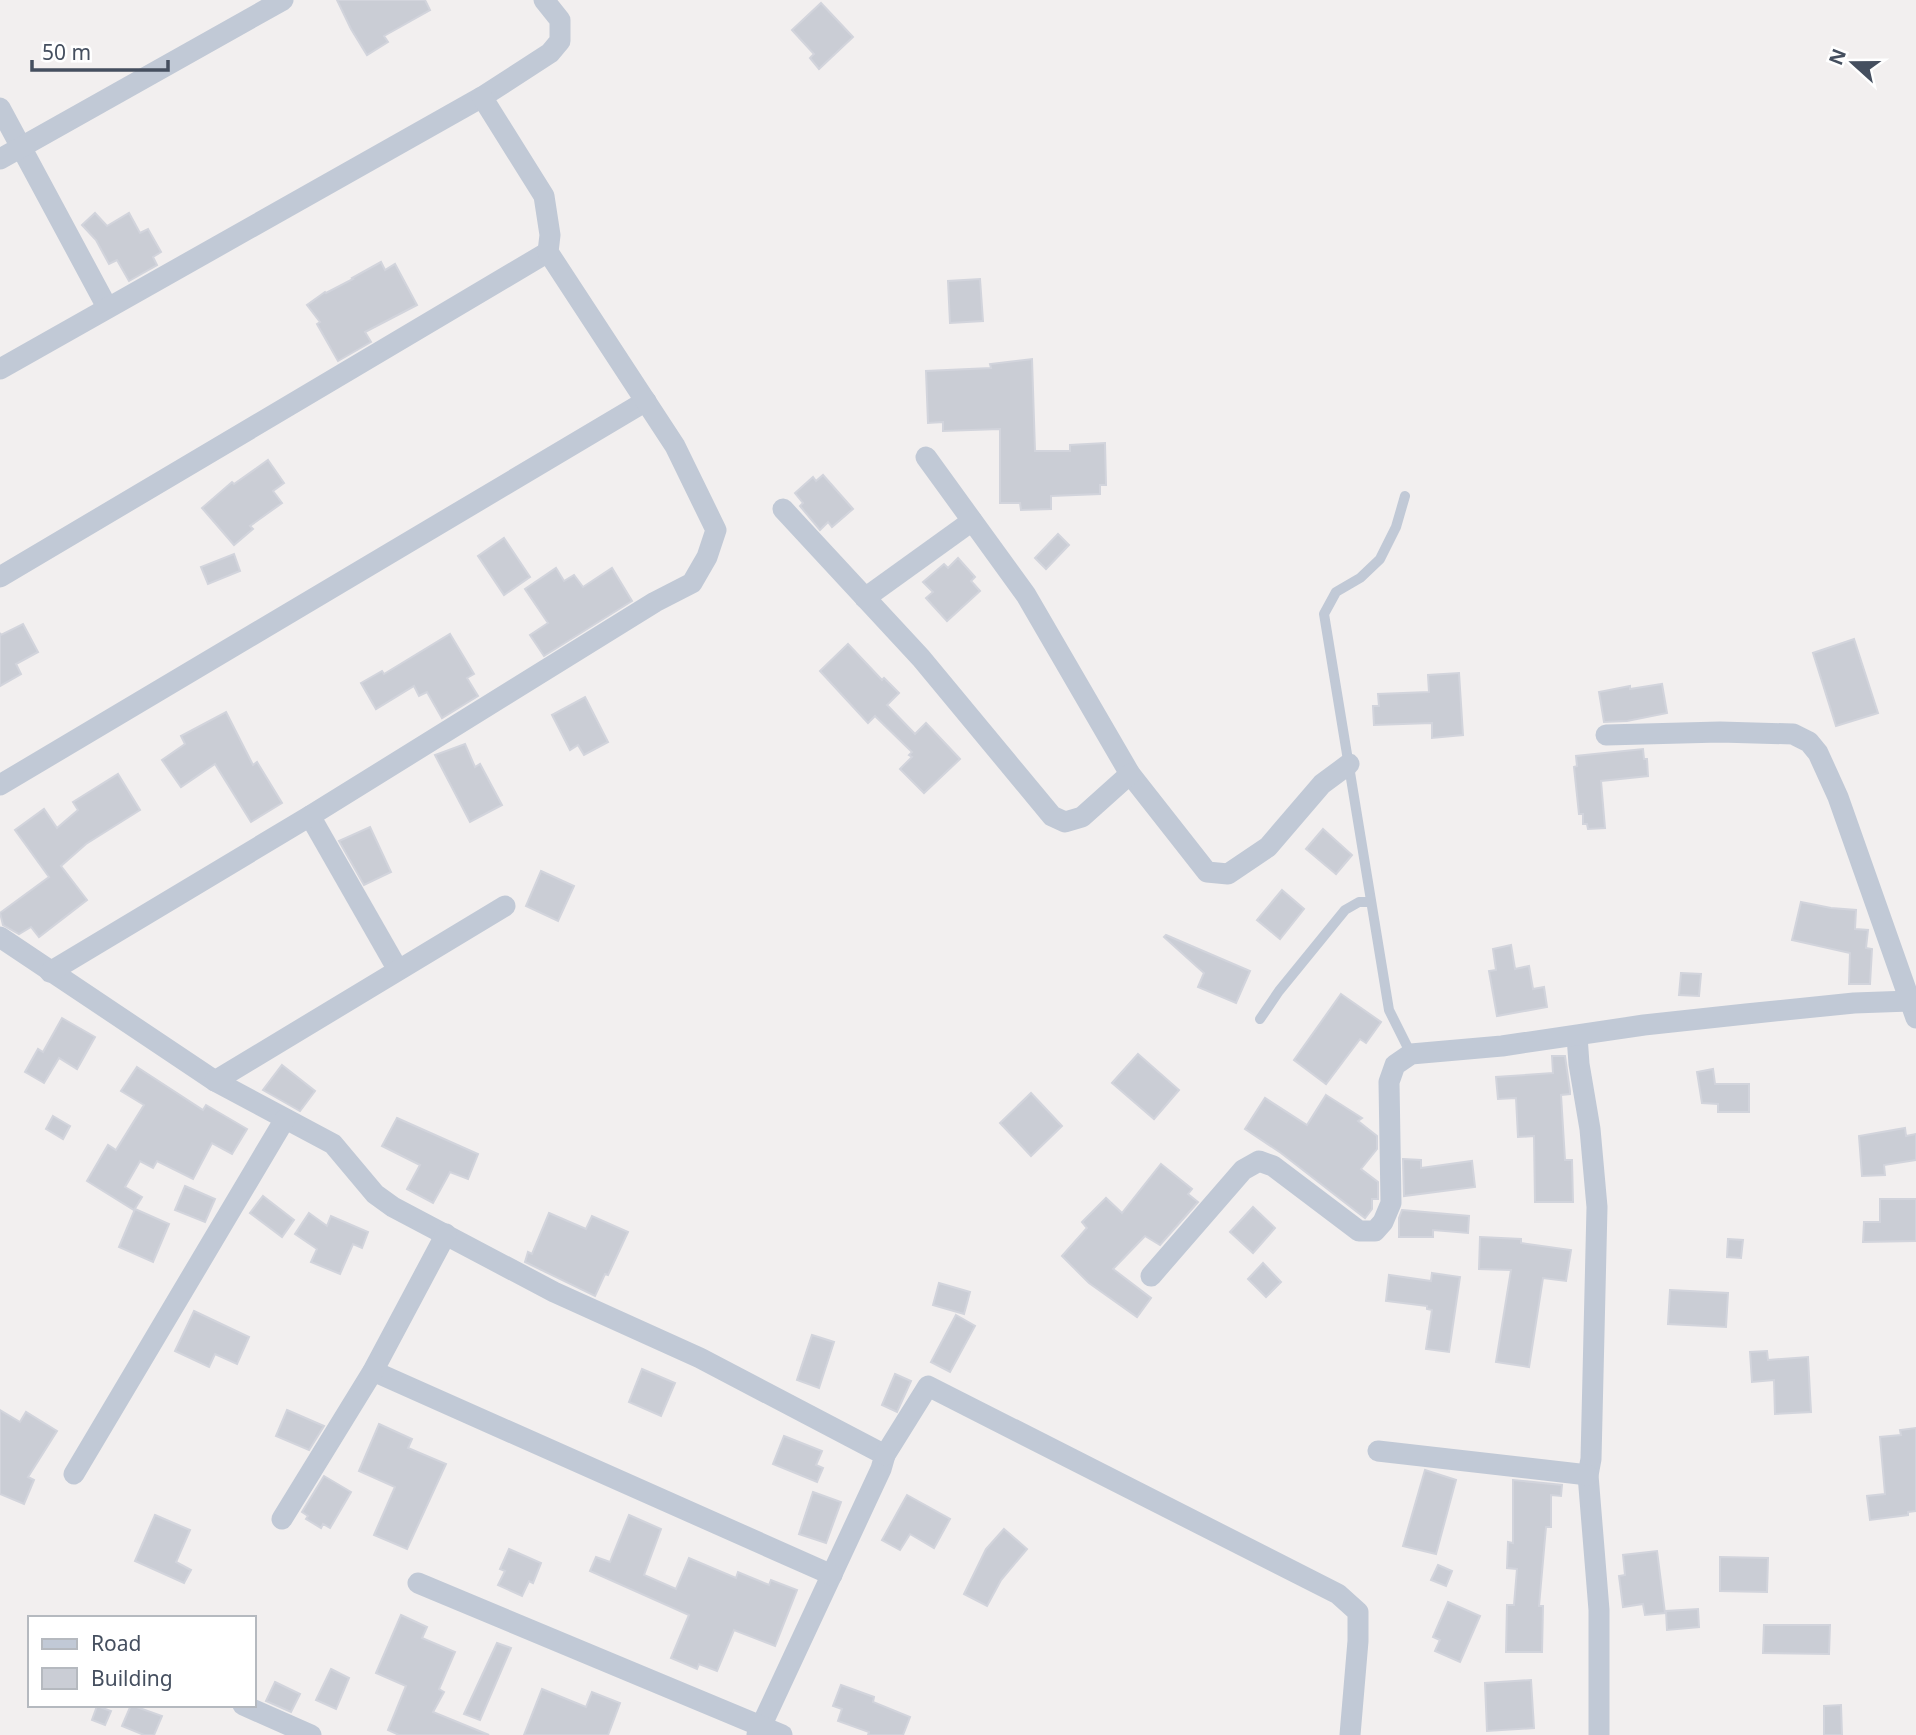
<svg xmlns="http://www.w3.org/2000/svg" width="1916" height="1735" font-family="'Noto Sans',sans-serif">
  <rect width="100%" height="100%" fill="#f2efef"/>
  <g fill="#cacdd5" stroke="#d2d4dc" stroke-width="2">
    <polygon points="337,0 425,0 430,10 384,36 388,42 367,55 351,29"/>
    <polygon points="821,3 853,37 819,69 810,58 814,54 792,30"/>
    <polygon points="95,213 107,226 129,213 140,233 148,229 161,252 153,257 157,265 129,281 117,260 109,264 96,240 82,225"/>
    <polygon points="381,262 385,270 395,264 417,305 365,332 371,342 338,361 317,324 320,322 307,305 325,292 326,293 353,279 352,278"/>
    <polygon points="980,279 983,321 950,323 948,281"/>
    <polygon points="1032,359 1035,451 1070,451 1070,445 1105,443 1106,485 1100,485 1100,494 1051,496 1051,509 1021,510 1020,503 1000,503 1000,429 943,431 943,422 928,423 926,371 991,368 990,364"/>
    <polygon points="268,460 284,483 273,491 282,503 250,526 253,529 234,545 202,508 232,482 234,484"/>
    <polygon points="823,475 853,509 832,527 828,522 820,530 800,506 803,503 795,493 813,477 816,481"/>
    <polygon points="1058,534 1069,545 1046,569 1035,558"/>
    <polygon points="504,538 530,577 504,595 478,556"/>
    <polygon points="234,554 240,571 208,584 201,567"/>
    <polygon points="958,558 975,577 971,581 980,591 947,621 926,598 933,592 923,582 944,564 948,568"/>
    <polygon points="556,568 564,581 574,575 583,587 612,568 632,601 544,656 530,635 548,623 525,589"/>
    <polygon points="23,624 38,652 16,664 21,674 0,686 0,633 1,635"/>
    <polygon points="450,634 474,674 467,678 478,696 442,718 427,692 419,696 414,686 376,709 361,683 382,671 384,674"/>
    <polygon points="1854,639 1878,713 1836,726 1813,653"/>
    <polygon points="848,644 882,680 884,678 899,693 887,705 915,734 926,723 960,759 924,793 900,769 912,757 909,755 912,752 875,716 868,723 820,671"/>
    <polygon points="1459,673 1463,735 1432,738 1432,723 1374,725 1373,706 1379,706 1378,694 1429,692 1428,675"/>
    <polygon points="1662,684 1667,713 1627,721 1604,722 1599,692 1630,686 1630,689"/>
    <polygon points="585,697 608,742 584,755 578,745 570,750 552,715"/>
    <polygon points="226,712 253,765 257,762 282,803 251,822 215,764 181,787 162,760 185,744 181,736"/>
    <polygon points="465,744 475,767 480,764 502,805 470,822 435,755"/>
    <polygon points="1643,749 1644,759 1647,759 1648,776 1601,781 1605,828 1588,829 1587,824 1583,824 1583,814 1579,814 1574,767 1577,766 1576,756"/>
    <polygon points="118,774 140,810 86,844 61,866 87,900 39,937 31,927 19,934 3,925 0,913 49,877 15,830 44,809 57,828 78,810 73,802"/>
    <polygon points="370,827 391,872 364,885 339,841"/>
    <polygon points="1323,829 1352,855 1336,874 1306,849"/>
    <polygon points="541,871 574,886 558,921 526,906"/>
    <polygon points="1282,890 1304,909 1280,939 1257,920"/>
    <polygon points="1801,902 1831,908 1856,910 1855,929 1868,930 1866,948 1872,949 1870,984 1849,984 1850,953 1792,940"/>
    <polygon points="1166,935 1250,971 1236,1003 1198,987 1204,973 1164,937"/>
    <polygon points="1511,945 1515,969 1529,966 1533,989 1544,987 1547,1007 1497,1016 1489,971 1496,970 1493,949"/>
    <polygon points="1681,973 1701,974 1699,996 1679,995"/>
    <polygon points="1341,994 1381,1022 1366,1043 1360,1039 1326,1084 1294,1060"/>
    <polygon points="62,1018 95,1037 77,1069 59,1058 44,1083 25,1072 38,1049 43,1052"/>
    <polygon points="1138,1054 1179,1090 1154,1119 1112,1083"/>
    <polygon points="1552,1056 1565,1056 1570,1091 1570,1094 1561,1095 1565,1160 1572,1160 1573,1202 1535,1202 1534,1136 1518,1137 1516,1098 1498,1099 1496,1077 1553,1073"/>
    <polygon points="282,1065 315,1091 300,1111 263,1090"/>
    <polygon points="137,1067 203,1110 206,1105 247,1129 232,1154 212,1143 193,1179 157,1161 153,1168 140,1161 125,1187 142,1197 134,1210 87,1181 108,1145 116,1150 144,1105 121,1091"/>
    <polygon points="1713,1069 1715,1084 1749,1084 1749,1112 1718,1112 1718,1104 1702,1103 1697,1072"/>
    <polygon points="1031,1093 1062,1126 1031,1156 1000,1123"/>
    <polygon points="1326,1095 1362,1118 1358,1121 1377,1136 1377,1149 1361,1169 1378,1182 1378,1199 1372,1199 1372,1209 1365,1218 1281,1153 1245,1129 1265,1098 1307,1125"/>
    <polygon points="53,1116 70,1126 63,1139 46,1129"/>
    <polygon points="397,1118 478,1154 468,1179 450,1172 433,1203 407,1189 420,1165 382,1146"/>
    <polygon points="1905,1128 1906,1136 1916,1134 1916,1160 1884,1165 1885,1175 1862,1176 1859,1136"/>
    <polygon points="1403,1159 1421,1160 1421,1168 1472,1161 1475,1187 1404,1196"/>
    <polygon points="1161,1164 1192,1189 1188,1194 1198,1202 1160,1245 1145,1236 1113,1269 1151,1298 1137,1317 1089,1283 1062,1256 1087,1228 1082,1222 1106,1198 1122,1213"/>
    <polygon points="185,1186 215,1199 205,1222 175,1210"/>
    <polygon points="263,1196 294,1220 282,1237 250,1213"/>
    <polygon points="1880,1199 1916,1199 1916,1241 1863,1242 1864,1222 1880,1222"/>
    <polygon points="1253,1207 1275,1228 1253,1253 1230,1232"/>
    <polygon points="135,1209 169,1224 153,1262 119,1247"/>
    <polygon points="1402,1210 1469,1216 1468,1233 1433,1230 1433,1237 1399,1237 1399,1218"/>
    <polygon points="309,1213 327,1226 331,1216 368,1232 362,1248 353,1244 340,1274 311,1262 317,1249 295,1234"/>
    <polygon points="549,1213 586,1229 592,1216 628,1232 608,1275 605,1274 595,1296 525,1262 528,1252 532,1254"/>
    <polygon points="1480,1237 1521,1239 1521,1243 1571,1250 1566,1281 1543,1278 1529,1367 1496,1362 1511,1270 1479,1269"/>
    <polygon points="1728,1239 1743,1240 1741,1258 1727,1257"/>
    <polygon points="1263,1263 1281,1282 1266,1297 1248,1279"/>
    <polygon points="1432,1273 1460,1277 1449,1352 1426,1349 1432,1310 1427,1309 1427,1306 1386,1301 1389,1275 1431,1281"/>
    <polygon points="939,1283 970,1292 964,1314 933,1305"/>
    <polygon points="1670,1290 1728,1293 1726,1327 1668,1324"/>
    <polygon points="194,1311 249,1337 237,1364 215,1354 209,1367 175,1351"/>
    <polygon points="956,1315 975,1326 950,1372 931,1362"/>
    <polygon points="812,1335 834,1342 819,1388 797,1380"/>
    <polygon points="1767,1351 1768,1360 1808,1357 1811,1412 1775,1414 1774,1380 1752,1382 1750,1352"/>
    <polygon points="642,1369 675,1383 661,1416 629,1402"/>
    <polygon points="895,1374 911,1381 897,1412 882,1405"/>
    <polygon points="0,1410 20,1422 26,1412 57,1431 28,1477 34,1480 24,1504 0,1494"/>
    <polygon points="287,1410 324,1426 309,1450 276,1436"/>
    <polygon points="379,1424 412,1439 408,1448 446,1464 407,1549 374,1535 395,1487 359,1471"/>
    <polygon points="1916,1428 1916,1511 1908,1512 1908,1515 1870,1520 1867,1496 1885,1494 1880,1437 1901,1435 1900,1430"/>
    <polygon points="784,1436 822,1451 816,1465 823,1468 817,1482 773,1464"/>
    <polygon points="1425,1470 1456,1480 1436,1554 1403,1546"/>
    <polygon points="324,1476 351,1492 330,1528 323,1524 321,1528 306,1519 308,1516 302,1512"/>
    <polygon points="1513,1480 1562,1485 1561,1496 1551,1495 1551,1527 1546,1527 1539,1606 1543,1606 1542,1652 1506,1652 1507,1605 1514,1605 1517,1569 1507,1568 1508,1542 1513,1543"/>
    <polygon points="813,1492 841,1502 826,1543 799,1534"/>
    <polygon points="907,1495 950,1519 934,1548 910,1534 900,1550 882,1540"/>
    <polygon points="155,1515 190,1530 176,1562 191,1570 184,1583 135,1561"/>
    <polygon points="629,1515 661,1529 644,1575 676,1589 689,1558 736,1578 738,1572 769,1585 771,1580 797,1590 775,1646 734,1630 717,1671 699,1664 697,1669 671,1658 689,1615 590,1571 596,1557 610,1562"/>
    <polygon points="1004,1529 1027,1549 1001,1580 987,1606 964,1594 986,1549"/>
    <polygon points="509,1549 541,1563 533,1583 529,1581 522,1596 498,1585 505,1571 500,1569"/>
    <polygon points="1657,1551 1665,1613 1645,1615 1643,1604 1623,1607 1619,1576 1625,1575 1623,1555"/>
    <polygon points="1720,1557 1768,1558 1767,1592 1720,1591"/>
    <polygon points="1438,1565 1452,1571 1446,1586 1431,1580"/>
    <polygon points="1448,1602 1480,1616 1460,1662 1435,1651 1440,1640 1433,1637"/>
    <polygon points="1698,1609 1699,1627 1667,1630 1666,1611"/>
    <polygon points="401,1615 427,1627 422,1638 455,1652 439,1689 444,1692 433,1712 489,1735 399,1735 388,1730 406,1686 376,1673"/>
    <polygon points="1764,1625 1830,1625 1829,1654 1763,1653"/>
    <polygon points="497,1643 511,1648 480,1720 464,1714"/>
    <polygon points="331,1669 349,1678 336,1709 316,1700"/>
    <polygon points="1531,1680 1534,1728 1487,1731 1485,1683"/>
    <polygon points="275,1682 300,1694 291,1712 266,1701"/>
    <polygon points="841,1685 874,1697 873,1702 910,1717 903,1735 868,1735 869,1732 838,1721 842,1709 833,1706"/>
    <polygon points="542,1689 586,1707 592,1692 620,1703 608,1735 524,1735"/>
    <polygon points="131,1705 162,1716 154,1735 144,1735 122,1726"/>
    <polygon points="1841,1705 1842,1735 1824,1735 1824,1706"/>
    <polygon points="97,1706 111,1711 105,1725 92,1720"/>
  </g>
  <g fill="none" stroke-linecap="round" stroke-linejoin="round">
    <g stroke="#c1c9d6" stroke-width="10">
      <polyline points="1405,496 1396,527 1380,559 1360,578 1336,592 1324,614 1389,1010 1411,1054"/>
      <polyline points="1260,1019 1279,991 1345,910 1359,902 1371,902"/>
    </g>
    <g stroke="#c1c9d6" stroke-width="21">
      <polyline points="0,108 107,307"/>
      <polyline points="0,159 283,0"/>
      <polyline points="0,369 482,97 550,53 560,41 560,20 544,0"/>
      <polyline points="926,457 1026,595 1130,774 1207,872 1228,874 1268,847 1322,784 1349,764"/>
      <polyline points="783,509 921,658 1052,816 1065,822 1082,817 1130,774"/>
      <polyline points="0,577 548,252"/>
      <polyline points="865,598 972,521"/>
      <polyline points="1606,735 1720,732 1793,734 1809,742 1818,753 1838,797 1916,1018"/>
      <polyline points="0,785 646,401"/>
      <polyline points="310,816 398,970"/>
      <polyline points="0,937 215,1081 333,1144 375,1194 393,1207 554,1292 700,1358 885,1455 881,1469 757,1735"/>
      <polyline points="50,972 310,816 655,602 692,583 707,557 716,530 675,446 548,252 550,235 544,196 482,97"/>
      <polyline points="1577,1036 1579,1064 1590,1129 1597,1207 1591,1459 1588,1475 1599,1610 1599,1735"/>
      <polyline points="215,1081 505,906"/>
      <polyline points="1151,1276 1243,1170 1259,1161 1273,1166 1359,1231 1375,1231 1383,1222 1391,1203 1389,1082 1395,1065 1411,1054 1502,1046 1644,1025 1746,1014 1854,1003 1910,1001 1916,999"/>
      <polyline points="373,1371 832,1575"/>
      <polyline points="1378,1451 1588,1475"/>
      <polyline points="885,1455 928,1386 1338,1594 1358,1612 1358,1641 1350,1735"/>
      <polyline points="74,1474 285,1119"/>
      <polyline points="282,1519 373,1371 446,1234"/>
      <polyline points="418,1583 782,1735"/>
      <polyline points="243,1705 311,1735"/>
    </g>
  </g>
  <rect x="28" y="1616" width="228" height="91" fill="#ffffff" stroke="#b5b9bf" stroke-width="2"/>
  <rect x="42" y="1639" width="35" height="10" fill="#c1c9d6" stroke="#b5b9bf" stroke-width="2"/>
  <text x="91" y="1651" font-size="21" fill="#454f5f">Road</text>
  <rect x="42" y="1668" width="35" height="21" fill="#cacdd5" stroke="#b5b9bf" stroke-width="2"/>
  <text x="91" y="1686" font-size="21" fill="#454f5f">Building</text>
  <g transform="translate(1853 63) rotate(291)" stroke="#ffffff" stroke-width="5" paint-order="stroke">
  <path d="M0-5L12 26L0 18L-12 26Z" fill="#454f5f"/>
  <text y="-10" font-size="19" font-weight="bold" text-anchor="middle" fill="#454f5f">N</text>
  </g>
  <path d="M32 60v10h136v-10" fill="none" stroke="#454f5f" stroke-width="3.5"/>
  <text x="42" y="60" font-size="21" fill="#454f5f" stroke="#ffffff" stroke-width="5" paint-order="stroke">50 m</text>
</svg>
